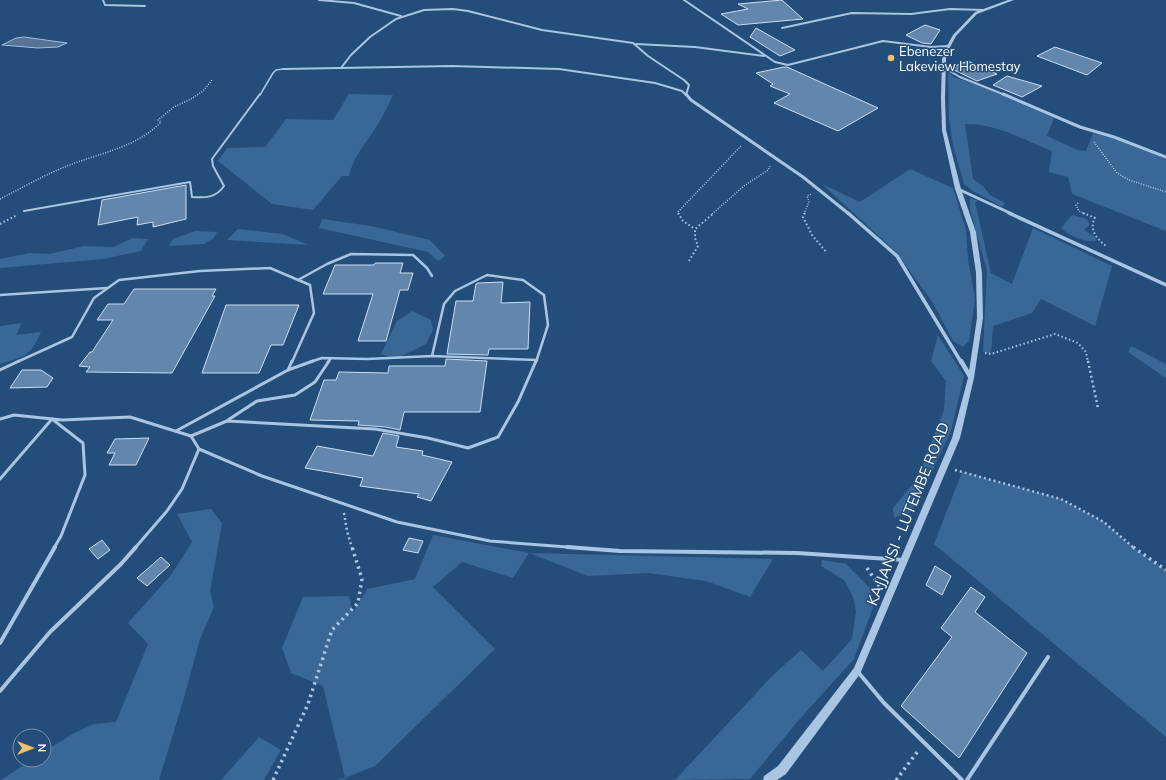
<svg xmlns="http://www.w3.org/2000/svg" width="1166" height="780" font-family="Mulish,sans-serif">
  <rect width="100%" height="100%" fill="#254d79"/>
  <g fill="#396796">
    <path d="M948,72l6,5 27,9 73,32 -7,18 31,14 8,1 7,-18 23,6 50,20v72l-94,-37 -4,-17 -19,-5 3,-21c-28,-11 -57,-28 -87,-27l8,55 11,8 6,8 15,8 -3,4 -29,-16 -9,-7 -11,-39 -4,-26z"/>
    <path d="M349,94l44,1c-5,10 -9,20 -15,29 -10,17 -25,32 -29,52h-7l-29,34 -41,-6 -54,-43 9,-13 38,-1 21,-28 47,1z"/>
    <polygon points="910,169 953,188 966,230 968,259 975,299 969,341 963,347 953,341 933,303 896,252 822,184 860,202"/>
    <polygon points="970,198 979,201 975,202 991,273 1012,284 1033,228 1112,266 1095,326 1041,299 1032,313 993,326 991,354 983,352 987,271 970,209"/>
    <path d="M1072,215l15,4 3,6 -6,5 11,7 1,4c-10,2 -28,-5 -35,-13z"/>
    <polygon points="322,219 371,226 430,240 445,256 438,261 428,252 319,228"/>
    <polygon points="238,229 282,234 309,245 227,240"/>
    <polygon points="195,231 217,232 213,239 204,244 169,246 173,239"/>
    <polygon points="133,238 148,239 141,251 103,259 0,268 0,259 29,253 49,254 84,246 113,247"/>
    <polygon points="412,311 431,320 433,330 426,344 396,359 381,354 397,321"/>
    <path d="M22,323l-6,12 25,-3c-11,25 -16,24 -41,32v-38z"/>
    <polygon points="938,335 964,376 951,431 920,497 911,512 894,518 893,508 917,479 944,410 946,381 931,361"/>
    <polygon points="1131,346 1166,364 1166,378 1128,352"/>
    <polygon points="962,472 1061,499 1104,522 1134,548 1166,570 1166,737 934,544"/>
    <polygon points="211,509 222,523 210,592 214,607 200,639 184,698 159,780 1,780 31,760 44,760 44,752 74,733 94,724 116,722 148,644 128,623 171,575 192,542 177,514"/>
    <polygon points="433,535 529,553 773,559 750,597 706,581 648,573 588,576 529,553 513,578 462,562 433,587 495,649 375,766 345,778 345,780 336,780 345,778 323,686 291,673 282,648 303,597 349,596 353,613 367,589 415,579"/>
    <polygon points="822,560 846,564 870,588 874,605 854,659 798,721 750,779 675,780 773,675 801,650 823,671 852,639 856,611 853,597 844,580 821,566"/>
    <polygon points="259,737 281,750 264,780 221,780"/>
  </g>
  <polygon fill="#577494" stroke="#9cc0e4" points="24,37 67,43 58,47 38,48 2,45 16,38"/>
  <g fill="#6286ac" stroke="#cadef3">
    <polygon points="782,0 803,19 738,25 721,14 748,9 738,4"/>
    <polygon points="925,25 940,30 931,44 922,43 906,35"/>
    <polygon points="756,28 795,50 780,56 750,37"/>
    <polygon points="1055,47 1102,63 1087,75 1037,56"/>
    <polygon points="968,61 997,74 977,81 950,68"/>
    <polygon points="784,67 787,67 878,108 838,131 774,103 790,94 770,86 773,84 756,73"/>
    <polygon points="1007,76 1042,86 1022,97 993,85"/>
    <polygon points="186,185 186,219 153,227 153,222 137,225 138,217 98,225 102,200"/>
    <polygon points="375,263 403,263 400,273 413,273 408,290 400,290 386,341 358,341 373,294 323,294 335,265 374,265"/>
    <polygon points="503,282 501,303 530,302 528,349 489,349 488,355 447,354 456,301 473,301 476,284 478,283"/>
    <polygon points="134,289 216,289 212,296 215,296 172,373 86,372 90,367 79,366 90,352 92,352 113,320 97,320 108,304 124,304"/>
    <polygon points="226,305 299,305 283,345 271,345 259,373 202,373"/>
    <polygon points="446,359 487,361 480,412 404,412 400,430 386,427 358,425 359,421 310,420 324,380 336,380 339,372 388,373 389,366 445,366"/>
    <polygon points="22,370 41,370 53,378 47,387 10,388"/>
    <polygon points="383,433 399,436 396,447 423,451 422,455 452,462 431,501 417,497 419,494 360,486 363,478 305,468 317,446 373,456"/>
    <polygon points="149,438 136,465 109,465 115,453 107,453 115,439"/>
    <polygon points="409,538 423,541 418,553 403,550"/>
    <polygon points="102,540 110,550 98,559 89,549"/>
    <polygon points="161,557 170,565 147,586 137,578"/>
    <polygon points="935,566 951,576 942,595 926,585"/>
    <polygon points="971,587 985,597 975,612 1027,653 959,758 901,706 952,637 941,628"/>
  </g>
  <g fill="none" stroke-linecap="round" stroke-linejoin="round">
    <g stroke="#a8c5e3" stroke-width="1.5" stroke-dasharray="1 1.5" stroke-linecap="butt">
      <polyline points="1094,142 1117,173 1129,180 1166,192"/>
      <path d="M0,199c22,-11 44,-24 67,-33 32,-13 69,-18 94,-44l-3,-2 16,-13 17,-8 12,-8 9,-11"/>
      <polyline points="1078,203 1076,205 1079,211 1085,214"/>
      <polyline points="679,214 678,212 741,146"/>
      <polyline points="712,214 744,186 768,170 770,166"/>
      <polyline points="804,214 809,202 807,196 811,194"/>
    </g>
    <g stroke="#a8c5e3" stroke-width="2" stroke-dasharray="1.5 2.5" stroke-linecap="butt">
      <polyline points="678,213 683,221 695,229"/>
      <polyline points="805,213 803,217 812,235 827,253"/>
      <polyline points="1083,213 1095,218"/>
      <path d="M1095,217c-6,13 1,21 11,29"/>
      <polyline points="0,224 17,215"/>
      <polyline points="689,261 698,246 695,238 695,229 714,213"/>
      <polyline points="985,353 991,354 1055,334 1078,343 1086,352 1088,362"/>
    </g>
    <g stroke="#a8c5e3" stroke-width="2.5" stroke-dasharray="2 3" stroke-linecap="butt">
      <polyline points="1088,361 1098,408"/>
      <polyline points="955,470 1061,499 1104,522 1134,548"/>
      <polyline points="344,513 347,531 352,548"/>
    </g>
    <g stroke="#a8c5e3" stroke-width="3.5" stroke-dasharray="2.5 4" stroke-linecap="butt">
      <polyline points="1133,547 1166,570"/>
      <polyline points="867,568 880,587"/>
      <polyline points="273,780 308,704 332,630 358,603 362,579 352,547"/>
      <polyline points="896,780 918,751"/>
    </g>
    <polyline stroke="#a8c5e3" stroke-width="1.5" points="260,95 273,73 276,70 283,69"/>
    <path stroke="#a8c5e3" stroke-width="2" d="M24,211l166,-29 2,15c13,1 24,1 32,-11l-11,-20 -1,-7 48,-65"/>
    <g stroke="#a8c5e3" stroke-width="2.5">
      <polyline points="298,280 327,264 351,254 413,255 427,268 432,276"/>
      <polyline points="0,295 107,288"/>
      <polyline points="432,356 444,304 455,291 487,275 523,280 544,295 548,325 536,362"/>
      <polyline points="17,362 72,337 94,298 119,280 200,271 270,268 310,285 314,313 292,362"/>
      <polyline points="310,362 322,358 367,359 432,356 537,360"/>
      <polyline points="328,362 331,358"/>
    </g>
    <g stroke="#a8c5e3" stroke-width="3">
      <polyline points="0,370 19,361"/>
      <polyline points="288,370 292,361"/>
      <polyline points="0,419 14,415 62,420 130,417 191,436 199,449 262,476 397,522 490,541 580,548"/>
      <polyline points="228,420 257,401 295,395 315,382 329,361"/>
      <polyline points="176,431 288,370 313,361"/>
      <polyline points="191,436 227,421 375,429 428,438 468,448 498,437 518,402 536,361"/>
      <polyline points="0,479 52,419 83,443 85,475 61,536 54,548"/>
      <polyline points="135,548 167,511 182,489 199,449"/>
    </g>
    <g stroke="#a8c5e3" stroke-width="4">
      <polyline points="567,547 620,551 797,553 904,560"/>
      <polyline points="0,643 55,547"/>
      <polyline points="858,672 884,703 962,780"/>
      <polyline points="0,691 50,632 121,564 136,547"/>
      <polyline points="967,780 1048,657"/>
    </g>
    <g stroke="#a8c5e3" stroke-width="2">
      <polyline points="103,0 105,5 145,6"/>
      <polyline points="319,0 354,3 401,16"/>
      <polyline points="684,0 775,62 788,65 883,41 931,47 949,46"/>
      <polyline points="782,28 852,13 911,14 950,9 983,10"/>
      <polyline points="636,44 695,47 764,56"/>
      <polyline points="341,68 351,55 370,37 396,19 424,10 453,9 468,11 542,30 633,43 648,56 684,80 689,85 686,95"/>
      <polyline points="944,68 960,77 1005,95"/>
      <polyline points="283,69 452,66 559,69 655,83 682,91 686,95"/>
    </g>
    <g stroke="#a8c5e3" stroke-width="3">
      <polyline points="686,94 691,100 803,177 849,214"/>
      <polyline points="1003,94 1080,127 1114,137 1166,157"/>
      <polyline points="958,189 1012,214"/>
    </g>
    <g stroke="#a8c5e3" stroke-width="3.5">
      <polyline points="848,213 897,256 961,362"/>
      <polyline points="1009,213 1166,285"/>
    </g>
    <polyline stroke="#a8c5e3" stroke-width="4.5" points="961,361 971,378"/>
    <polygon fill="#a8c5e3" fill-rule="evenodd" points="1008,0 1014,0 977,14 956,36 947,53 946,59 945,98 946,130 961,189 976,232 982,273 983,318 974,378 960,438 860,674 786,774 777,780 763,780 764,776 778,766 854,668 952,438 968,378 977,318 976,273 970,232 955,189 942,130 941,98 942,59 943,53 953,35 975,12"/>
  </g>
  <circle fill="#ecc26d" stroke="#254d79" stroke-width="1.5" cx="891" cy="58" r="4"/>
  <g text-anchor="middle" stroke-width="3" stroke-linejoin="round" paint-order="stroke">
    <g font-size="13" fill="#fff" stroke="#254d79" text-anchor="start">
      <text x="899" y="56">Ebenezer<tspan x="899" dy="15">Lakeview Homestay</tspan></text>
    </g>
    <g font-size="15" fill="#fff" stroke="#254d79">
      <text transform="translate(908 514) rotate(-68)" y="5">KAJJANSI - LUTEMBE ROAD</text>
    </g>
  </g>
  <g transform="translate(32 748) rotate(90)"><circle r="19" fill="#254d79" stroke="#7c94af"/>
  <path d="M0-3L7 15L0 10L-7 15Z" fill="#ecc26d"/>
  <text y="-6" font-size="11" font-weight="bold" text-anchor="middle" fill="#ffffff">N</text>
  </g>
</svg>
